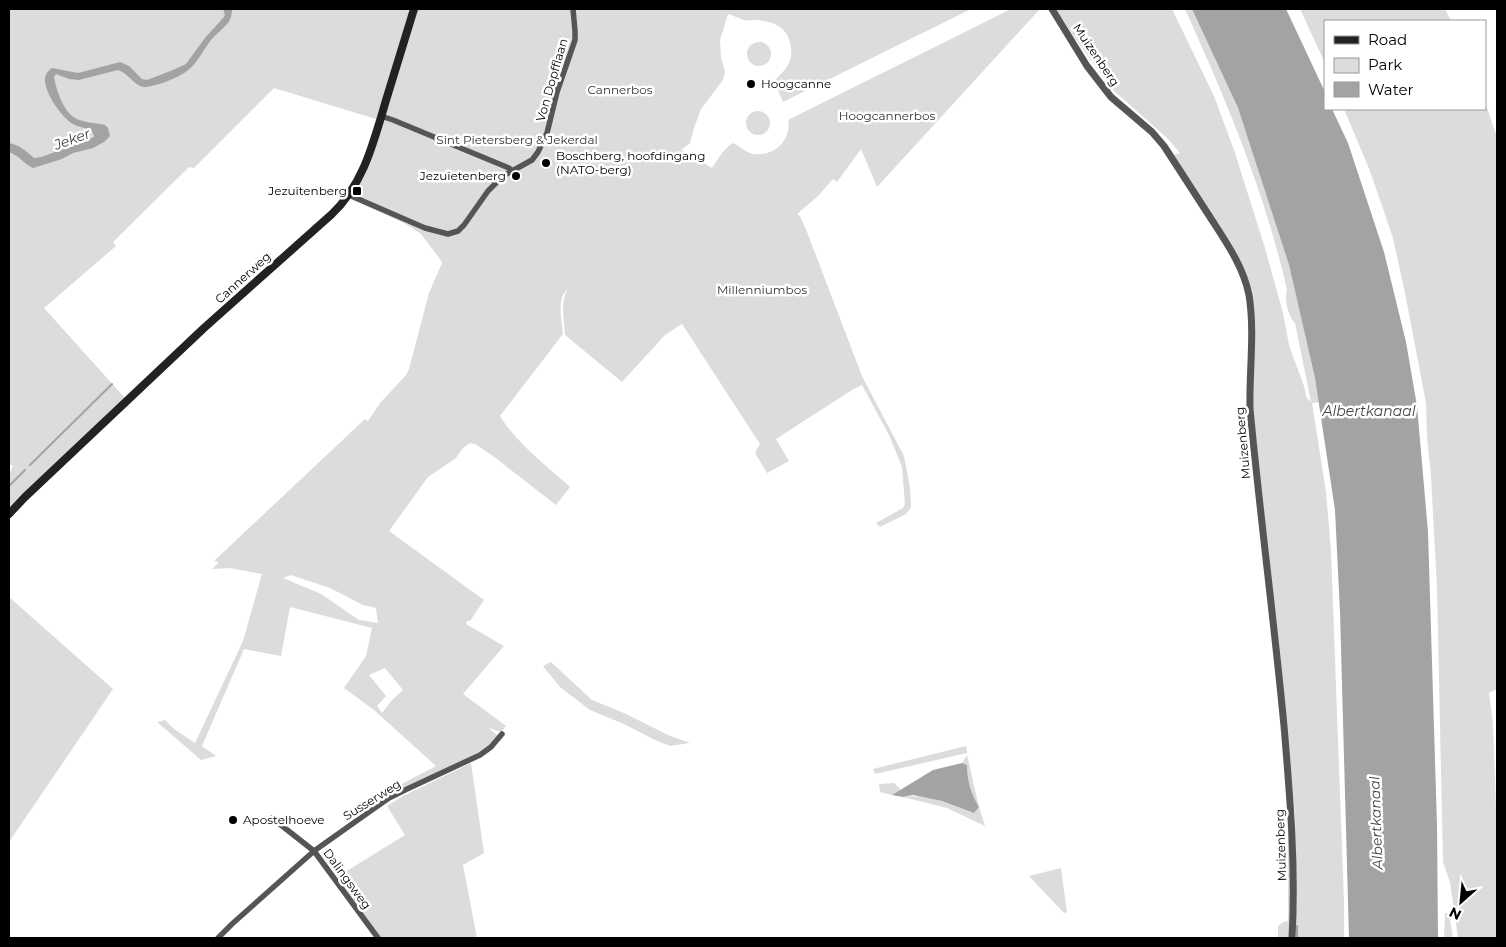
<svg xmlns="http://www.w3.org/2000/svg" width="1506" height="947" font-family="Montserrat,sans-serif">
  <rect width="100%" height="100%" fill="#fff"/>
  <g fill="#dcdcdc" fill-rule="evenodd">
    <path d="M9,9h962l-188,93 -9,-21c10,-10 19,-17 17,-33 -2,-21 -17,-27 -36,-28 -4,0 -8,1 -12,0 -5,-2 -10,-5 -15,-6l-8,26 1,17 4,15 -2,8 -22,29 -7,19 -4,15 -9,7 31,18c6,-9 11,-19 21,-25 7,3 12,10 21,11 20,3 38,-14 34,-34l223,-111h29l-163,178 -16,-38 -24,33 -4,-3 -15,17 -21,18 3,2 7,16 55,144 42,80 6,31 1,20 -5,7 -26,13 -4,-4 27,-15 2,-4 -3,-37 -13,-32 -27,-50 -10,5 -76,49 13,22 -22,12 -12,-20 5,-9 -78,-120 -17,11 -43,47 -57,-47c-1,-14 -5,-35 3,-46 -12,9 -6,32 -5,45l-63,82c17,28 47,50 70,71l-14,18 -63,-49 -18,-12 -5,-1 -7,5 -7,10 -28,19 -39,54 95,69 -14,21h-3l-1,3 38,22 -41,48 43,32 -5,6 -12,-4 10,9 -12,11 -114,60 -3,-5 24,-15 42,-22 -62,-56 -30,-22 22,-32 6,-28 -82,-21 -9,49 -37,-7 -42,97 14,10 -15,4 -44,-38 8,-2 9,9 21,14 48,-102 19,-67 -32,-6 -18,1 7,-7 -5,-1 151,-142 3,2 13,-19 25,-27 3,-6 20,-76 13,-30 -2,-4 -19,-25 -15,-10 -62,-28 17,-30 15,-47 -102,-31 -80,80 -5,-1 -76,75 3,4 -72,62 81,90 -116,110v-33l4,-9 -4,-2zM291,575l39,13 33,17 13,3 2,15 -19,-3 -38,-26 -38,-16zM385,668l18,22 -11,10 -10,13 -5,-7 9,-10 -17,-21z"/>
    <path d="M1056,9h116l42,87 20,54 31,98 18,65 6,32 16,44 1,8 5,5 -16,-79c-7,-7 -11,-24 -8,-33 -22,-98 -61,-190 -102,-281h7l46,99 51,157 26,113 4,24 -7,1 14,89 5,59 13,351v36h-50l2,-71 -1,-52 -42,-405 -2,-119 -77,-136 6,-2 -12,-14 -56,-50 -38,-52z"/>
    <polygon points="1300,9 1445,9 1451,21 1325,21 1325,63"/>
    <circle cx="759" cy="54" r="12"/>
    <polygon points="1485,102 1497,137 1497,689 1489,693 1493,723 1497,836 1497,938 1458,938 1450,882 1443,862 1437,588 1431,476 1427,437 1426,403 1405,293 1393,238 1370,171 1344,109 1485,109"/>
    <circle cx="758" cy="123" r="12"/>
    <polygon points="9,597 113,689 9,842"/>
    <polygon points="551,662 592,700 624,713 668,735 690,743 670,746 655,740 624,724 590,710 560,687 543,666"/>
    <polygon points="966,746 967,753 875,774 873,769"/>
    <path d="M967,755l12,52 6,19 -38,-18 -44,-11c24,-4 49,8 71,16l5,-6c-8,-13 -12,-27 -12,-42l-5,-2z"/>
    <polygon points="471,763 484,853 463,865 477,938 381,938 337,877 405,835 387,806 403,796"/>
    <polygon points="894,783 901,790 892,795 880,792 879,784"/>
    <polygon points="1288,818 1291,865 1289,938 1278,938 1278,926 1283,922 1288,921"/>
    <polygon points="1061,868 1067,912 1064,913 1029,876"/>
    <polygon points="1445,913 1449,914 1453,938 1444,938"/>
  </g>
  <g fill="#a3a3a3">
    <path d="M223,9h9c0,5 -1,10 -4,14 -5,6 -12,11 -17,17 -8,10 -13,23 -24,31 -7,6 -34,17 -44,16 -8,-1 -15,-14 -25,-17l-39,10 -10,-1 -13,-5 -2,3c2,12 10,37 23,42 9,4 19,4 28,6l3,3 2,8 -6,6 -11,6 -20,5 -11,6 -29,9c-8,-3 -13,-12 -24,-16v-9c11,2 17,8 25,15h2c15,-3 29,-11 43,-17 5,-2 10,-1 15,-4 -1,-11 -14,-8 -21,-13 -12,-7 -30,-33 -28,-47 1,-4 4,-7 7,-9l26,5 42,-11 9,4 13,13 5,1 26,-10 13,-6 19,-26 18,-20 2,-3z"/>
    <polygon points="1192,9 1286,9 1325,92 1325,109 1332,109 1348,143 1384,252 1406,342 1417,406 1428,532 1437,825 1438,938 1349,938 1340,612 1335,510 1315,378 1289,265 1238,108"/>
    <path d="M962,763l5,2c0,15 4,29 12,42l-5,6 -32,-12 -29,-6 -10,2 -11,-2 41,-25z"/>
  </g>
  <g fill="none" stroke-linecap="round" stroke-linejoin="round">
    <g stroke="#a3a3a3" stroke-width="2">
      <polyline points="30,465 112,384"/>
      <polyline points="9,486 25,470"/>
      <polyline points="1297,938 1297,926"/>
    </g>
    <g stroke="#555" stroke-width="5.5">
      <polyline points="381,116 393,120 509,168 512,171"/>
      <polyline points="349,195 425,228 448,234 458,231 464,225 488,191 503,176 532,160 538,152 547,133 557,92 575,40 575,31 573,9"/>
      <polyline points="272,818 314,851 378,938"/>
      <polyline points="218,938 232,924 314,851 369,812 389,798 405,790 480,755 491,747 502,734"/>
    </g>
    <path stroke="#555" stroke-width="7" d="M1052,9l35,57 24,31 41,35 12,14c15,23 29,45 44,68 16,25 35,51 41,81 6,37 0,77 1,114 10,106 24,211 34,317 6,71 12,141 8,212"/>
    <path stroke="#222" stroke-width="8" d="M9,514l16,-17 179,-169 128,-114c33,-32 42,-74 55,-117 9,-29 18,-59 27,-88"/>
  </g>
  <g fill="#000" stroke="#fff" stroke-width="2">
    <circle cx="751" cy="84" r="5"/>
    <circle cx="546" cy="163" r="5"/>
    <circle cx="516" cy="176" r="5"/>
    <rect x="352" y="186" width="10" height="10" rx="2.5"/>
    <circle cx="233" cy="820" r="5"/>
  </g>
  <g text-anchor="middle" stroke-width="5" stroke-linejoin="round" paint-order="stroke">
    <g font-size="12" fill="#000" stroke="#fff">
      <text transform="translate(1096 55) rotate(56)" y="4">Muizenberg</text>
      <text transform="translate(552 80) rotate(-74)" y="4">Von Dopfflaan</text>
      <text transform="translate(243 278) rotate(-42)" y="4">Cannerweg</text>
      <text transform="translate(1243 443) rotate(-95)" y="4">Muizenberg</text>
      <text transform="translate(372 800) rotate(-32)" y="4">Susserweg</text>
      <text transform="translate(1281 845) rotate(-92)" y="4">Muizenberg</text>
      <text transform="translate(347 879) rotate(54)" y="4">Dalingsweg</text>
    </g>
    <g font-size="12" fill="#000" stroke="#fff" text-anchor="start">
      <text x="761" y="88">Hoogcanne</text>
      <text x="556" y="160">Boschberg, hoofdingang<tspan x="556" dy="14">(NATO-berg)</tspan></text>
      <text x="506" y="180" text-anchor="end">Jezuïetenberg</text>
      <text x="347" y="195" text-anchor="end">Jezuïtenberg</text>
      <text x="243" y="824">Apostelhoeve</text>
    </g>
    <g font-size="12" fill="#333" stroke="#fff">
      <text x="620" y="94">Cannerbos</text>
      <text x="887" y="120">Hoogcannerbos</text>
      <text x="517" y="144">Sint Pietersberg &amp; Jekerdal</text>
      <text x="762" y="294">Millenniumbos</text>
    </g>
    <g font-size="14" font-style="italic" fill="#444" stroke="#fff">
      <text transform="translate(72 139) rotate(-20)" y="5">Jeker</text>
      <text x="1369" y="416">Albertkanaal</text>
      <text transform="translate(1376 823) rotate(-92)" y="5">Albertkanaal</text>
    </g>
  </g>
  <rect width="1506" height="947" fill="none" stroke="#000000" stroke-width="20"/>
  <rect x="1324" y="20" width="162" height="90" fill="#ffffff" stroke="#999999"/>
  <rect x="1334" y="36" width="25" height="8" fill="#222222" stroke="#999999"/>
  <text x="1368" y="45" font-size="15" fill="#000000">Road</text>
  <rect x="1334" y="58" width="25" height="15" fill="#dcdcdc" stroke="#999999"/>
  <text x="1368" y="70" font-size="15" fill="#000000">Park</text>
  <rect x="1334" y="82" width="25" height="15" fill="#a3a3a3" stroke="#999999"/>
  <text x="1368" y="95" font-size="15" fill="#000000">Water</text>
  <g transform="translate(1461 902) rotate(207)" stroke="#ffffff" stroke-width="4" paint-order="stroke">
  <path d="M0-4L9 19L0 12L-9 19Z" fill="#000000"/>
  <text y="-8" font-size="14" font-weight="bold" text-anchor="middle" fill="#000000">N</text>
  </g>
</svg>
